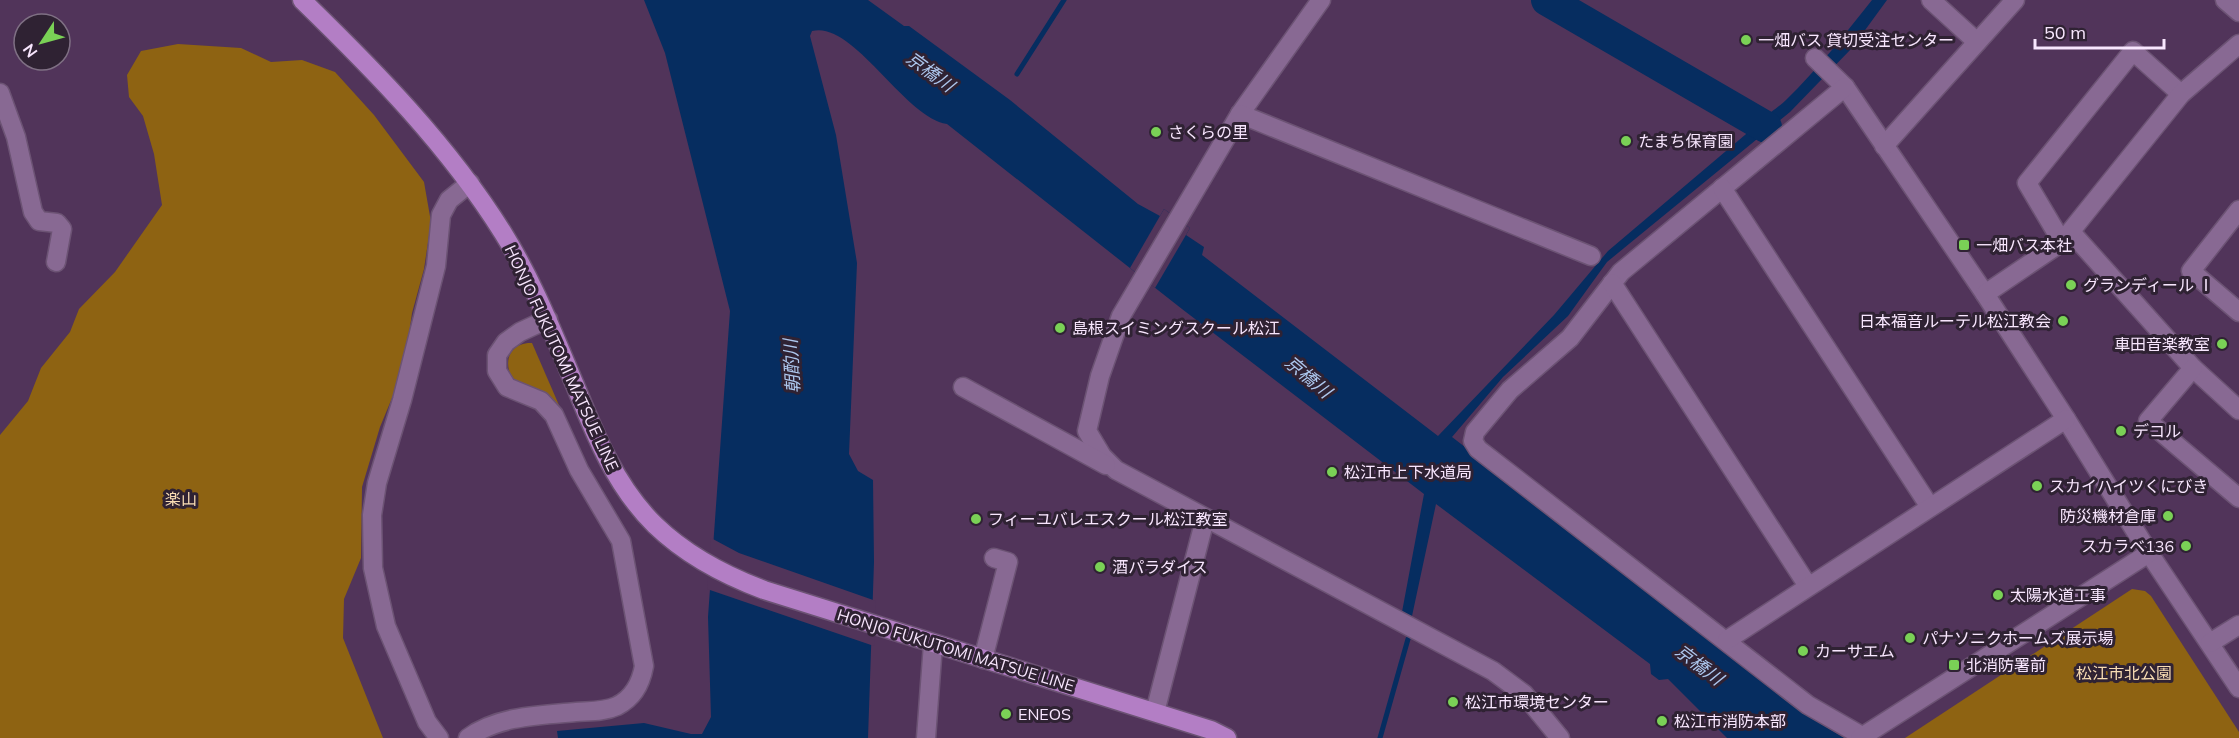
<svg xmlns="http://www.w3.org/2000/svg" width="2239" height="738" font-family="Mulish,'Noto Sans JP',sans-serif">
  <rect width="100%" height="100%" fill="#51345a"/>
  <g fill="#8e6312">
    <polygon points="178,44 241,48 271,62 302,60 335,72 374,115 424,182 431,222 424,269 412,313 404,369 380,427 362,487 361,558 344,599 343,638 383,738 0,738 0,435 28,401 41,368 70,332 79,309 115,272 162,205 154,154 143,116 129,97 127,75 141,51"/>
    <path d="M532,343l33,76 -52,-40c-11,-17 -3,-37 19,-36z"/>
    <polygon points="2132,589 2145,591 2151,596 2239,732 2239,738 1905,738"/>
  </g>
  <path fill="#062d60" d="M644,0h224l36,26h5l101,74 128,104 22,12 4,-7 26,19 -4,7 18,12 -2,8 236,181 116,-121 54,-64 144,-122c2,-6 26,-21 34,-29 32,-31 59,-66 86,-100h15l-35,48 -62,64 -183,150 -39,54 -65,61 -51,60 224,173 129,104 39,24h-117l-59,-59 -9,1 -8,-6 -1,-10 -214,-160 -24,112 -10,-4 22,-118 -242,-185 -235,-185c-43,-7 -94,-104 -135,-93l-2,5 26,99 21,128 -8,191 9,17 15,9 1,82 -6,176h-310l-1,-7 87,-8 47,11h11l9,-17 -3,-100 22,-306 -65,-258z"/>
  <g fill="#51345a">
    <polygon points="1164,209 1190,228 1155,288 1130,268"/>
    <polygon points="711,538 739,553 876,601 874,646 707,589"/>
  </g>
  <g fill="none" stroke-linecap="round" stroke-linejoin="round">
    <g stroke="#062d60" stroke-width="5">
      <polyline points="1017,74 1064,0"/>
      <polyline points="1380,738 1408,639"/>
    </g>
    <polyline stroke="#062d60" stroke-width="32" points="1547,0 1766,127"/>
    <g stroke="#6c5374" stroke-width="21">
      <g id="minor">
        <polyline points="1321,0 1240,114 1121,316 1100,376 1087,431 1102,456 1116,470 1493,671 1524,694 1560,738"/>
        <polyline points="1931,0 1977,42"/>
        <polyline points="2225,0 2239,12"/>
        <polyline points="1815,58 1845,87 1985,294 2066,419 2149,553 2239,688"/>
        <polyline points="1845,87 1621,272 1570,338 1510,390 1475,432 1473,441 1478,449 1808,705 1862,736"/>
        <polyline points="0,93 16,137 33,212 39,221 57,223 62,229 56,262"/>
        <polyline points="1240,114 1591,256"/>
        <polyline points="1884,146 2015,0"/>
        <polyline points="1722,188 1930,507"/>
        <polyline points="2239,210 2191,271 2239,312"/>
        <polyline points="2071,232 2193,368 2239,410"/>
        <polyline points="2062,242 2027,183 2133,51 2181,94"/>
        <polyline points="1612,283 1808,586"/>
        <polyline points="1985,294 2062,242 2181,94 2239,44"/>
        <polyline points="2193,368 2148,421 2239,498"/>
        <polyline points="963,387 1106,465"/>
        <polyline points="1727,640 2066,419"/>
        <polyline points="2210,643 2239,625"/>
        <polyline points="983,659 1008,562 994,558"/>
        <polyline points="1155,712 1205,519"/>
        <polyline points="439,738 427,722 386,626 373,568 372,515 377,483 402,400 436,266 441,215 449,200 470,183"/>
        <path d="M468,738c29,-22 73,-23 108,-26 13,-1 28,0 41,-6 16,-8 24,-23 27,-40l-23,-125 -42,-71 -25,-55 -13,-14 -34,-14 -10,-16v-16l9,-13 14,-10 28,-13"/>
        <polyline points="926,738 933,644"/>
        <polyline points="1860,738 2149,553"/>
      </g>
    </g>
    <g stroke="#6c5374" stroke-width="21">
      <path id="major" d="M302,0c74,72 146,145 201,233 30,48 50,100 72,152 20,50 41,102 80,140 31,30 69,50 109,65l447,140 16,8"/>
    </g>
    <use href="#minor" stroke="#886993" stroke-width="18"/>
    <use href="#major" stroke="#b37ec5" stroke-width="18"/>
  </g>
  <g fill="#7ad156" stroke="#2f2233" stroke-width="2">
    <circle cx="1746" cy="40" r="6"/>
    <circle cx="1156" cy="132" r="6"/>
    <circle cx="1626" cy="141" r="6"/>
    <rect x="1958" y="239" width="12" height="12" rx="3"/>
    <circle cx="2071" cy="285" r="6"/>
    <circle cx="2063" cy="321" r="6"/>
    <circle cx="1060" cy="328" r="6"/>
    <circle cx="2222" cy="344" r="6"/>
    <circle cx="2121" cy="431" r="6"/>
    <circle cx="1332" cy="472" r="6"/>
    <circle cx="2037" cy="486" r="6"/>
    <circle cx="2168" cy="516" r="6"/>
    <circle cx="976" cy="519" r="6"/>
    <circle cx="2186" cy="546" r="6"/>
    <circle cx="1100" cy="567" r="6"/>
    <circle cx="1998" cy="595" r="6"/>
    <circle cx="1910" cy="638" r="6"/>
    <circle cx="1803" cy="651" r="6"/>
    <rect x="1948" y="659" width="12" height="12" rx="3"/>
    <circle cx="1453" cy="702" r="6"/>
    <circle cx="1006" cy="714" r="6"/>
    <circle cx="1662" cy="721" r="6"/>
  </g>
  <g text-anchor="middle" stroke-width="6" stroke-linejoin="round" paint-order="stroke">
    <g font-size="16" fill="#f8e6fe" stroke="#2f2233" text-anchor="start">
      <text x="1758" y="46">一畑バス 貸切受注センター</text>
      <text x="1168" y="138">さくらの里</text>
      <text x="1638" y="147">たまち保育園</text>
      <text x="1976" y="251">一畑バス本社</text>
      <text x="2083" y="291">グランディール Ⅰ</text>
      <text x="2051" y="327" text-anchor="end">日本福音ルーテル松江教会</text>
      <text x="1072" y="334">島根スイミングスクール松江</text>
      <text x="2210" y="350" text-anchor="end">車田音楽教室</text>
      <text x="2133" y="437">デコル</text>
      <text x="1344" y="478">松江市上下水道局</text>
      <text x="2049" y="492">スカイハイツくにびき</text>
      <text x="2156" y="522" text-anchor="end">防災機材倉庫</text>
      <text x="988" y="525">フィーユバレエスクール松江教室</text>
      <text x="2174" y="552" text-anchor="end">スカラベ136</text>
      <text x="1112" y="573">酒パラダイス</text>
      <text x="2010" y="601">太陽水道工事</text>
      <text x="1922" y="644">パナソニクホームズ展示場</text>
      <text x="1815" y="657">カーサエム</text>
      <text x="1966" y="671">北消防署前</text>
      <text x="1465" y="708">松江市環境センター</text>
      <text x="1018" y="720">ENEOS</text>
      <text x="1674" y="727">松江市消防本部</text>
    </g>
    <g font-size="16" fill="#f8e6fe" stroke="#2f2233">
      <text transform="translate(562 358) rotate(65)" y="6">HONJO FUKUTOMI MATSUE LINE</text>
      <text transform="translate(956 650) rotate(17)" y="6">HONJO FUKUTOMI MATSUE LINE</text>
    </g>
    <g font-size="16" fill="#f8dcb3" stroke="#2f2233">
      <text x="181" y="505">楽山</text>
      <text x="2124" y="679">松江市北公園</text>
    </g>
    <g font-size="18" font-style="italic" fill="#adc7ee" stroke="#2f2233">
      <text transform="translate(930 72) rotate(36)" y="6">京橋川</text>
      <text transform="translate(792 366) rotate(-93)" y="6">朝酌川</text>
      <text transform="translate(1308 377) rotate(40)" y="6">京橋川</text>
      <text transform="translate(1699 665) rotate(37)" y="6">京橋川</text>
    </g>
  </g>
  <g transform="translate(42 42) rotate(234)"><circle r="28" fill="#2f2233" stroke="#7f7084" stroke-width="1.5"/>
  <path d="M0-4.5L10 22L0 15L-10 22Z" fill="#7ad156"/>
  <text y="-9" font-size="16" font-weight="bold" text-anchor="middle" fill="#f8e6fe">N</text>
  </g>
  <path d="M2035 39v9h129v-9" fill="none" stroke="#f8e6fe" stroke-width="3"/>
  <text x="2044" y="39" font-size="18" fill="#f8e6fe" stroke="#2f2233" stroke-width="4.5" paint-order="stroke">50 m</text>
</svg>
